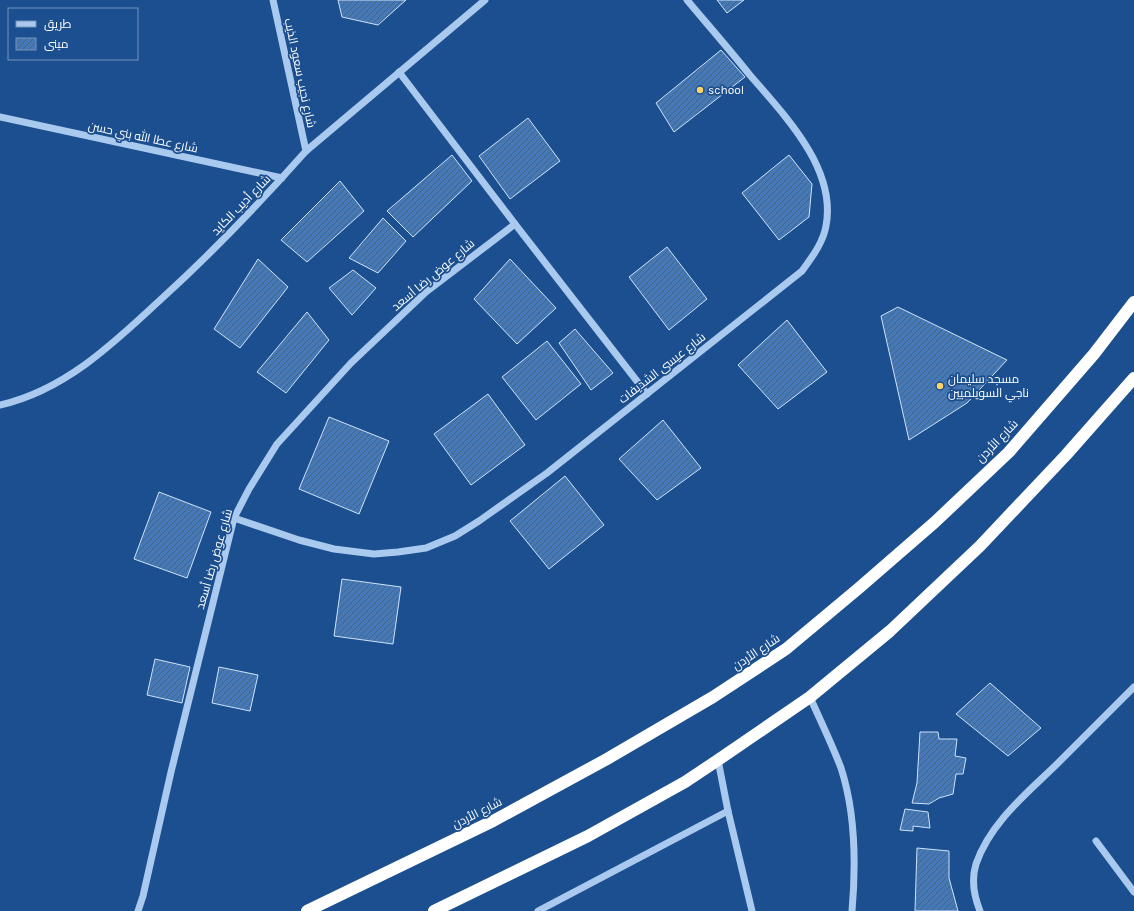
<svg xmlns="http://www.w3.org/2000/svg" width="1134" height="911" font-family="Karla,Cairo,sans-serif">
  <defs>
    <pattern id="building-hatch" width="6" height="6" patternUnits="userSpaceOnUse"><rect width="6" height="6" fill="#4478b7"/><path d="M-1 1l2-2M0 6l6-6M5 7l2-2" fill="none" stroke="#486282"/></pattern>
  </defs>
  <rect width="100%" height="100%" fill="#1b4f8f"/>
  <g fill="url(#building-hatch)" stroke="#cfe3fa">
    <polygon points="338,0 406,0 378,25 342,17"/>
    <polygon points="717,0 744,0 727,13"/>
    <polygon points="721,50 745,77 674,132 656,103"/>
    <polygon points="528,118 560,161 510,199 479,156"/>
    <polygon points="452,155 472,181 413,237 387,211"/>
    <polygon points="789,155 812,184 809,217 779,240 742,193"/>
    <polygon points="340,181 364,211 307,262 281,240"/>
    <polygon points="383,218 406,241 378,273 349,258"/>
    <polygon points="667,247 707,299 669,330 629,277"/>
    <polygon points="258,259 288,287 240,348 214,329"/>
    <polygon points="510,259 556,308 517,344 474,299"/>
    <polygon points="353,270 376,288 352,315 329,288"/>
    <polygon points="898,307 1007,360 967,403 909,440 881,316"/>
    <polygon points="307,312 329,340 286,393 257,372"/>
    <polygon points="787,320 827,372 778,409 738,365"/>
    <polygon points="575,329 613,373 591,390 559,343"/>
    <polygon points="547,341 581,384 536,420 502,377"/>
    <polygon points="488,394 525,445 471,485 434,434"/>
    <polygon points="329,417 389,441 359,514 299,489"/>
    <polygon points="663,420 701,468 657,500 619,459"/>
    <polygon points="565,476 604,525 549,569 510,521"/>
    <polygon points="159,492 211,512 187,578 134,559"/>
    <polygon points="342,579 401,587 393,644 334,636"/>
    <polygon points="155,659 190,667 182,703 147,695"/>
    <polygon points="219,667 258,675 250,711 212,703"/>
    <polygon points="990,683 1041,728 1008,756 956,714"/>
    <polygon points="920,732 938,732 939,739 957,739 955,756 966,758 963,774 956,774 953,794 939,798 929,804 912,803 917,783"/>
    <polygon points="905,809 928,812 930,828 913,826 913,831 900,830"/>
    <polygon points="917,848 949,851 949,878 958,911 915,911"/>
  </g>
  <g fill="none" stroke-linecap="round" stroke-linejoin="round">
    <g stroke="#a9c9ee" stroke-width="7">
      <polyline points="273,0 306,151"/>
      <polyline points="399,72 515,224 647,394"/>
      <polyline points="0,117 282,178"/>
      <path d="M0,405c63,-14 112,-60 158,-103 52,-47 101,-98 148,-151l179,-151"/>
      <path d="M234,518l65,22 35,9 40,5 24,-2 28,-4 29,-12 24,-15 68,-48 255,-202c10,-14 21,-28 24,-45 11,-58 -42,-111 -77,-152 -20,-25 -41,-49 -62,-74"/>
      <path d="M810,697c10,23 22,47 31,71 14,43 15,97 11,143"/>
      <polyline points="718,760 728,811 752,911"/>
      <polyline points="1096,841 1134,892"/>
      <polyline points="138,911 143,896 171,772 234,518 249,489 277,444 351,363 426,292 515,224"/>
      <polyline points="538,911 728,811"/>
      <path d="M980,911c-6,-15 -9,-31 -4,-47 14,-41 50,-70 80,-99 26,-26 52,-52 78,-78"/>
    </g>
    <g stroke="#fff" stroke-width="12">
      <polyline points="307,911 493,821 607,759 713,697 786,649 859,588 935,522 1009,452 1094,354 1134,302"/>
      <polyline points="434,911 588,836 685,782 718,760 810,697 890,631 980,546 1066,455 1134,378"/>
    </g>
  </g>
  <g fill="#ffd166" stroke="#1b4f8f" stroke-width="1.5">
    <circle cx="700" cy="90" r="4"/>
    <circle cx="940" cy="386" r="4"/>
  </g>
  <g text-anchor="middle" stroke-width="3.5" stroke-linejoin="round" paint-order="stroke">
    <g font-size="12" fill="#fff" stroke="#1b4f8f">
      <text transform="translate(300 73) rotate(78)" y="4">شارع نجيب سعود الذيب</text>
      <text transform="translate(143 137) rotate(12)" y="4">شارع عطا الله بني حسن</text>
      <text transform="translate(241 205) rotate(-46)" y="4">شارع أديب الكايد</text>
      <text transform="translate(433 275) rotate(-40)" y="4">شارع عوض رضا أسعد</text>
      <text transform="translate(662 368) rotate(-38)" y="4">شارع عيسى الشديفات</text>
      <text transform="translate(997 441) rotate(-46)" y="4">شارع الأردن</text>
      <text transform="translate(214 559) rotate(-74)" y="4">شارع عوض رضا أسعد</text>
      <text transform="translate(756 652) rotate(-34)" y="4">شارع الأردن</text>
      <text transform="translate(477 813) rotate(-27)" y="4">شارع الأردن</text>
    </g>
    <g font-size="12" fill="#fff" stroke="#1b4f8f" text-anchor="start">
      <text x="708" y="94">school</text>
      <text x="948" y="383">مسجد سليمان<tspan x="948" dy="14">ناجي السويلميين</tspan></text>
    </g>
  </g>
  <rect x="8" y="8" width="130" height="52" fill="#1b4f8f" stroke="#7695bc"/>
  <rect x="16" y="21" width="20" height="6" fill="#a9c9ee" stroke="#7695bc"/>
  <text x="44" y="28" font-size="12" fill="#ffffff">طريق</text>
  <rect x="16" y="38" width="20" height="12" fill="url(#building-hatch)" stroke="#7695bc"/>
  <text x="44" y="48" font-size="12" fill="#ffffff">مبنى</text>
</svg>
